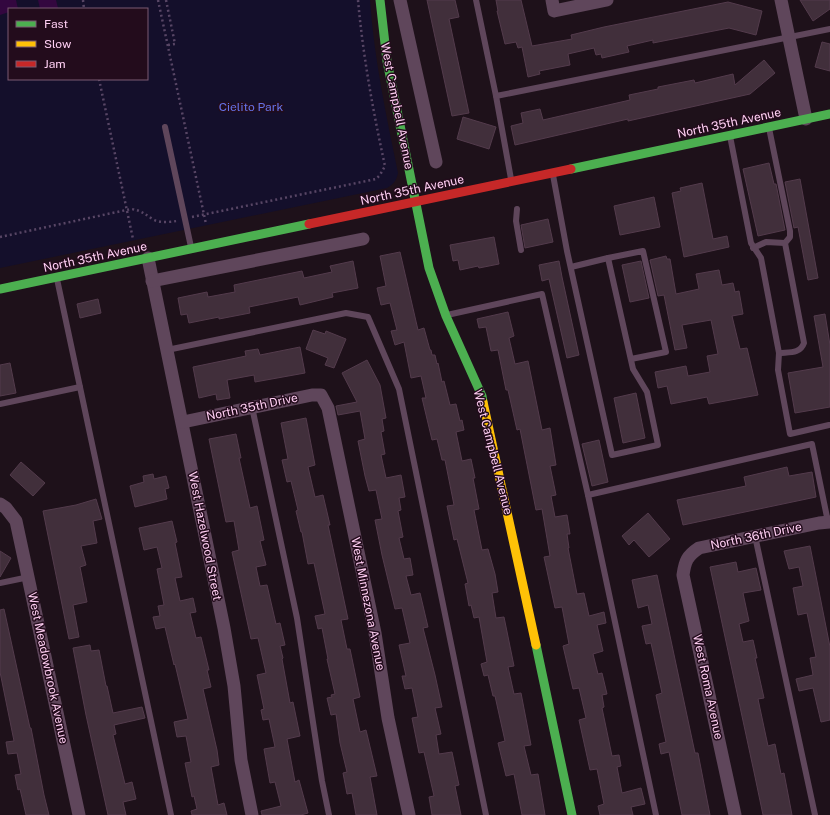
<svg xmlns="http://www.w3.org/2000/svg" width="830" height="815" font-family="'Public Sans',sans-serif">
  <rect width="100%" height="100%" fill="#1e111a"/>
  <path fill="#140f2b" fill-rule="evenodd" d="M0,0h370c4,58 16,115 28,173 -2,8 -4,11 -11,15l-387,80zM9,9h138v70h-138z"/>
  <g fill="#33073f">
    <polygon points="0,0 16,0 18,9 9,9 9,12 0,15"/>
    <polygon points="38,0 56,0 58,8 40,9"/>
  </g>
  <g fill="#412f3b" stroke="#533b4c">
    <polygon points="427,0 455,0 459,17 449,19 469,113 452,116"/>
    <polygon points="496,0 521,0 532,46 572,39 571,35 604,27 728,2 762,11 756,35 729,28 653,43 653,40 627,46 629,52 602,58 601,54 596,55 594,48 568,54 570,65 539,71 540,74 528,77 522,47 518,48 516,42 505,44 497,11 498,11"/>
    <polygon points="800,0 830,0 830,9 813,21"/>
    <polygon points="822,42 830,44 830,71 815,67"/>
    <polygon points="764,60 775,73 750,94 628,121 628,119 515,145 511,126 523,123 521,113 540,109 543,120 630,100 629,95 658,89 658,87 694,80 695,83 733,74 735,85"/>
    <polygon points="463,117 496,127 489,149 457,139"/>
    <polygon points="769,163 774,184 776,184 785,230 758,236 743,169"/>
    <polygon points="800,179 818,278 808,280 798,227 794,228 785,182"/>
    <polygon points="702,183 713,239 727,236 729,247 684,257 672,193 681,191 680,188"/>
    <polygon points="654,197 660,227 620,235 614,206"/>
    <polygon points="548,219 553,242 525,248 521,225"/>
    <polygon points="494,237 499,264 479,268 478,266 460,270 458,260 453,261 450,245"/>
    <polygon points="400,252 418,330 424,328 430,350 431,350 432,355 435,355 437,364 438,363 442,382 444,381 450,405 456,404 460,421 462,420 464,430 456,432 462,461 471,459 475,478 473,478 479,509 474,510 482,550 488,549 495,574 498,592 492,593 496,618 504,617 514,666 508,667 514,694 521,693 531,745 524,746 531,775 538,774 545,815 522,815 514,774 506,776 498,743 505,741 495,696 493,696 488,675 484,676 481,664 487,662 479,617 474,618 471,605 469,606 465,584 468,583 457,539 454,540 447,506 454,505 445,460 442,460 437,439 432,440 422,398 426,398 421,376 411,378 404,342 395,345 391,331 397,330 390,303 381,305 377,288 386,286 380,256"/>
    <polygon points="666,256 667,259 670,259 676,294 699,289 696,274 719,270 722,285 733,283 735,292 739,291 743,314 732,316 740,349 747,348 758,395 709,404 707,397 671,404 667,386 658,388 655,372 686,366 688,376 710,372 707,356 718,354 711,320 682,325 687,348 675,350 664,295 658,296 650,260"/>
    <polygon points="353,261 358,288 332,293 333,297 300,305 298,297 249,307 250,313 219,319 219,317 189,323 187,314 181,315 178,298 207,292 208,297 235,292 234,285 302,271 304,278 332,272 330,266"/>
    <polygon points="559,261 562,277 579,355 567,358 549,279 542,281 539,265"/>
    <polygon points="641,261 649,298 630,302 622,265"/>
    <polygon points="98,299 101,313 80,318 77,304"/>
    <polygon points="508,312 514,336 509,338 515,364 528,361 542,430 550,428 556,465 550,466 556,495 551,496 555,517 567,515 570,534 567,534 569,548 568,548 577,594 584,593 589,616 604,612 606,623 597,625 603,651 593,654 598,674 602,673 607,694 602,695 604,707 602,708 612,756 619,755 621,766 617,767 622,793 641,788 645,804 631,807 633,815 600,815 598,806 604,804 597,769 590,770 579,720 586,718 579,688 573,689 563,646 569,644 562,607 555,608 544,557 550,556 542,509 536,510 520,429 517,430 508,390 506,390 498,350 491,351 486,327 479,328 477,319"/>
    <polygon points="825,314 830,345 830,407 795,413 788,373 823,367 814,316"/>
    <polygon points="313,330 325,334 326,331 346,339 334,368 325,365 328,358 306,349"/>
    <polygon points="300,347 305,373 255,382 254,375 227,380 230,398 217,400 216,394 199,398 193,367 246,356 245,351 258,349 260,355"/>
    <polygon points="367,360 380,385 386,418 382,419 384,431 381,432 385,454 381,455 386,478 401,475 405,497 399,498 401,510 398,511 403,537 399,538 404,559 410,558 413,575 406,576 411,595 420,593 428,627 423,628 435,675 442,707 435,708 441,734 436,735 439,754 452,752 459,785 455,786 461,815 432,815 429,797 434,796 424,752 419,753 412,718 418,717 412,688 405,689 402,676 406,676 399,645 410,643 402,608 395,609 382,555 375,520 382,519 376,490 369,491 365,476 358,441 365,439 360,411 338,415 336,406 357,402 342,373"/>
    <polygon points="10,363 16,393 0,396 0,365"/>
    <polygon points="636,393 645,438 623,443 614,398"/>
    <polygon points="306,418 315,465 308,467 315,497 323,495 330,525 328,525 348,619 341,620 347,649 350,649 360,697 353,699 360,732 366,730 377,776 370,777 377,815 356,815 352,793 347,794 343,773 347,772 340,743 336,714 331,715 327,698 332,697 331,695 335,694 327,659 328,659 322,628 318,629 315,616 325,614 314,563 308,564 302,532 301,532 296,511 298,510 291,481 287,482 282,460 288,459 281,423"/>
    <polygon points="236,434 241,458 239,458 250,508 257,506 264,540 260,541 266,565 256,567 260,586 267,585 276,624 280,623 285,645 280,646 283,658 282,659 290,703 293,702 300,736 287,739 295,782 299,780 308,813 301,815 262,815 261,811 281,806 275,782 270,783 264,749 275,747 269,719 263,720 261,710 264,709 257,675 266,673 258,638 251,639 232,552 239,550 234,521 226,522 209,439"/>
    <polygon points="599,440 608,482 592,486 582,444"/>
    <polygon points="21,462 45,483 33,496 10,475"/>
    <polygon points="787,467 789,476 812,472 816,497 683,525 677,500 746,486 744,477"/>
    <polygon points="153,474 154,479 166,476 169,488 165,489 167,499 135,507 130,486 144,482 143,476"/>
    <polygon points="96,499 102,519 93,521 97,543 81,546 86,565 80,567 87,602 73,605 79,637 69,639 43,511 76,505"/>
    <polygon points="648,513 670,539 649,557 634,540 629,545 622,536"/>
    <polygon points="172,521 177,542 175,543 182,577 175,578 180,601 193,598 196,612 190,613 196,638 201,637 209,670 207,670 211,687 203,689 217,750 219,765 211,767 218,805 224,803 227,815 192,815 191,811 197,809 194,796 192,797 185,763 191,762 186,736 177,737 174,722 188,719 175,664 174,665 165,627 156,629 153,617 160,616 158,606 164,605 157,569 162,568 157,547 144,550 139,528"/>
    <polygon points="810,546 830,647 830,720 821,722 813,688 799,691 796,679 813,675 810,658 816,657 807,613 798,615 793,588 803,586 799,567 789,569 784,551"/>
    <polygon points="0,551 11,558 0,577"/>
    <polygon points="736,562 738,572 756,568 761,590 743,593 749,621 739,624 743,642 753,640 757,658 755,658 764,698 758,699 768,746 775,744 781,774 784,773 792,815 763,815 754,772 710,567"/>
    <polygon points="657,575 695,753 698,753 710,815 682,815 669,752 661,754 659,744 666,742 656,695 662,693 651,643 646,644 642,626 652,624 648,605 638,608 632,580"/>
    <polygon points="4,609 30,728 31,728 44,795 49,815 26,815 20,789 18,790 15,775 21,774 17,753 8,754 6,742 14,741 0,672 0,610"/>
    <polygon points="90,645 91,651 99,650 106,686 107,686 113,713 142,707 145,718 114,725 116,734 113,735 125,784 132,782 136,799 123,802 126,815 108,815 86,715 73,648"/>
  </g>
  <g fill="none" stroke-linecap="round" stroke-linejoin="round">
    <g stroke="#584665" stroke-width="2.5" stroke-dasharray="2 3" stroke-linecap="butt">
      <polyline points="83,0 84,9"/>
      <polyline points="158,0 206,224"/>
      <polyline points="166,0 175,44 168,45"/>
      <polyline points="99,79 133,239"/>
      <path d="M192,217l184,-38 4,-4 5,-9c-12,-55 -22,-110 -27,-166"/>
      <path d="M0,237l131,-28c10,1 15,6 23,11 7,3 16,2 23,1"/>
    </g>
    <g stroke="#5f465b" stroke-width="6">
      <polyline points="476,0 496,96 511,179"/>
      <polyline points="496,96 830,29"/>
      <polyline points="165,127 191,247"/>
      <path d="M769,128l21,103v6l-5,6 19,100c-4,11 -14,9 -25,10"/>
      <polyline points="730,136 751,243 761,258 779,353 778,370 790,434 829,425"/>
      <polyline points="553,175 567,251 612,455 658,445 647,392 633,369 608,258 571,267"/>
      <polyline points="517,209 516,221 521,250"/>
      <polyline points="753,248 766,242 785,243"/>
      <polyline points="608,258 643,251 666,352 631,359"/>
      <polyline points="57,279 171,815"/>
      <polyline points="447,315 542,294 588,495 656,815"/>
      <polyline points="167,350 346,313 368,317 399,389 486,815"/>
      <polyline points="0,404 80,387"/>
      <polyline points="252,407 297,618 322,781 329,815"/>
      <polyline points="588,495 812,444 828,522"/>
      <polyline points="755,536 815,815"/>
      <polyline points="0,583 29,577"/>
    </g>
    <g stroke="#5f465b" stroke-width="13">
      <polyline points="400,0 436,162"/>
      <polyline points="552,0 554,11 607,0"/>
      <polyline points="781,0 806,119"/>
      <polyline points="148,258 224,628 234,686 241,760 252,815"/>
      <polyline points="152,281 363,239"/>
      <polyline points="183,422 312,395 321,395 328,408 375,633 388,718 409,815"/>
      <polyline points="0,504 6,508 16,521 79,815"/>
      <path d="M735,815l-52,-240c2,-14 4,-19 16,-27l120,-25 11,-1"/>
    </g>
    <g stroke="#4caf50" stroke-width="9">
      <polyline points="380,0 387,61 429,268 446,316 482,396 483,402"/>
      <polyline points="571,169 830,114"/>
      <polyline points="0,289 309,224"/>
      <polyline points="536,645 572,815"/>
    </g>
    <polyline stroke="#ffc107" stroke-width="9" points="483,402 536,645"/>
    <polyline stroke="#c62828" stroke-width="9" points="309,224 571,169"/>
  </g>
  <g text-anchor="middle" stroke-width="3" stroke-linejoin="round" paint-order="stroke">
    <g font-size="12" fill="#ffcff3" stroke="#230c1c">
      <text transform="translate(397 106) rotate(79)" y="4">West Campbell Avenue</text>
      <text transform="translate(729 123) rotate(-12)" y="4">North 35th Avenue</text>
      <text transform="translate(412 190) rotate(-12)" y="4">North 35th Avenue</text>
      <text transform="translate(95 257) rotate(-12)" y="4">North 35th Avenue</text>
      <text transform="translate(252 407) rotate(-12)" y="4">North 35th Drive</text>
      <text transform="translate(493 452) rotate(76)" y="4">West Campbell Avenue</text>
      <text transform="translate(205 536) rotate(79)" y="4">West Hazelwood Street</text>
      <text transform="translate(756 536) rotate(-12)" y="4">North 36th Drive</text>
      <text transform="translate(368 604) rotate(79)" y="4">West Minnezona Avenue</text>
      <text transform="translate(48 668) rotate(78)" y="4">West Meadowbrook Avenue</text>
      <text transform="translate(708 687) rotate(78)" y="4">West Roma Avenue</text>
    </g>
    <g font-size="12" fill="#6473e9" stroke="#230c1c">
      <text x="251" y="111">Cielito Park</text>
    </g>
  </g>
  <rect x="8" y="8" width="140" height="72" fill="#230c1c" stroke="#7b5a72"/>
  <rect x="16" y="21" width="20" height="6" fill="#4caf50" stroke="#7b5a72"/>
  <text x="44" y="28" font-size="12" fill="#ffcff3">Fast</text>
  <rect x="16" y="41" width="20" height="6" fill="#ffc107" stroke="#7b5a72"/>
  <text x="44" y="48" font-size="12" fill="#ffcff3">Slow</text>
  <rect x="16" y="61" width="20" height="6" fill="#c62828" stroke="#7b5a72"/>
  <text x="44" y="68" font-size="12" fill="#ffcff3">Jam</text>
</svg>
